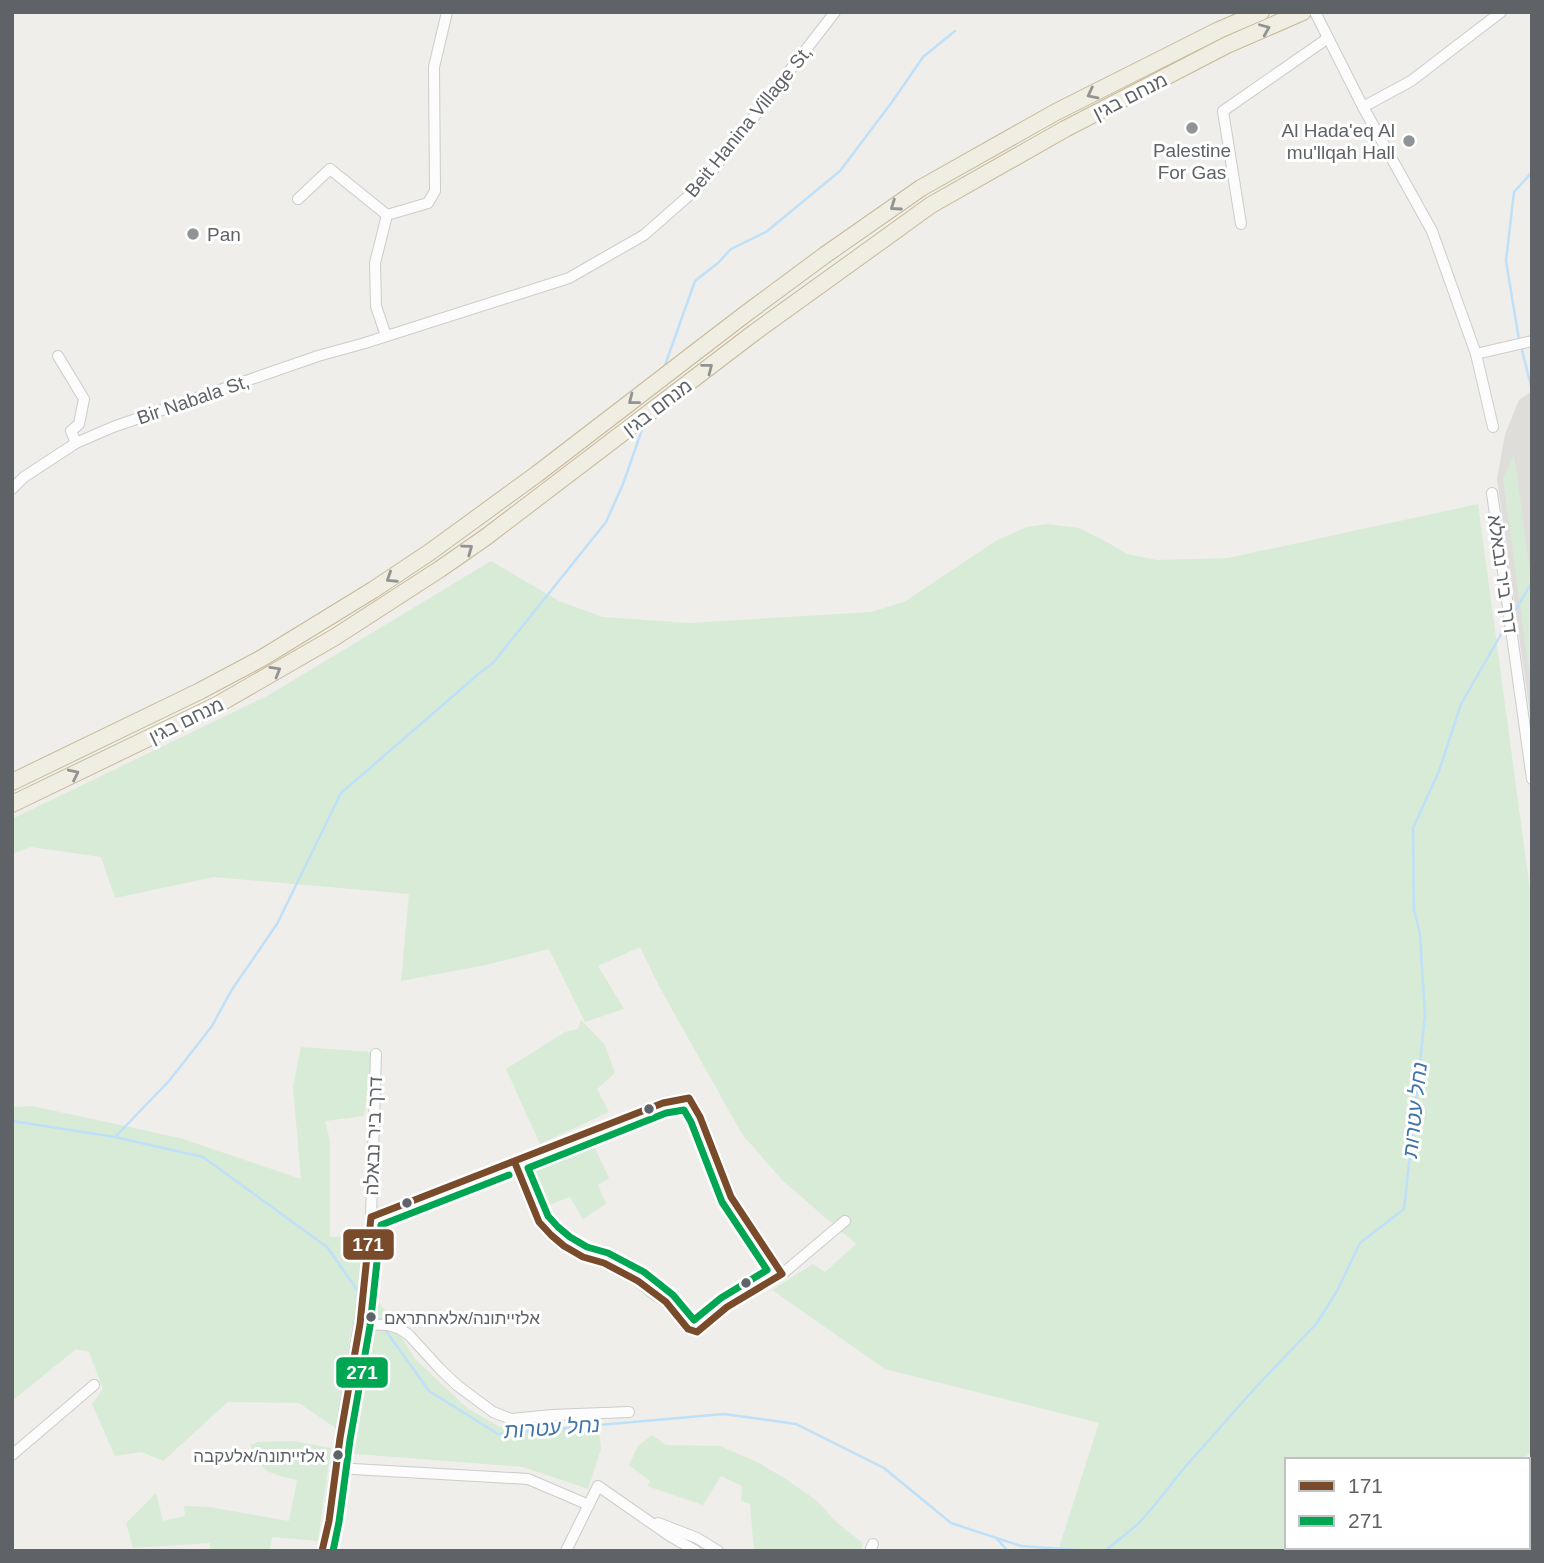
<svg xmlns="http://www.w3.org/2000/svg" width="1544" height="1563" font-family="Helvetica,'Noto Sans Hebrew',sans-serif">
  <rect width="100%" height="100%" fill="#efeeea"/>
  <polygon fill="#dfddda" points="1532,391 1532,729 1497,479 1505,434 1519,400"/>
  <g fill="#d8ebd6">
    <polygon points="1514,454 1532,587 1532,693 1503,479"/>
    <polygon points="1478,504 1530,890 1532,895 1532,1452 1520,1460 1287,1460 1287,1547 1380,1547 1374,1551 1058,1551 1099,1423 885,1369 772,1290 813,1264 825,1272 856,1244 783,1181 742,1134 660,988 640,947 598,966 624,1009 585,1022 549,949 486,965 401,981 409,894 214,877 115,898 101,857 31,847 12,854 12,819 269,695 491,561 559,601 603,617 689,623 871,612 904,602 997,540 1027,527 1047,524 1079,528 1105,541 1127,554 1157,560 1228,558"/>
    <polygon points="581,1020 605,1045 615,1073 597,1089 609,1112 540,1144 506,1069 565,1032 578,1029"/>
    <polygon points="301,1047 372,1052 364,1116 325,1121 330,1141 330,1237 365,1236 362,1281 350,1336 337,1429 299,1403 228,1402 163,1461 142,1452 115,1456 92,1404 103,1389 89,1352 76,1349 12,1401 12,1107 32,1106 180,1138 301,1179 293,1087"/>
    <polygon points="591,1140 609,1178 598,1185 606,1204 583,1219 570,1197 541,1208 523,1167"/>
    <polygon points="373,1297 385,1310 415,1359 467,1408 500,1427 599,1430 601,1449 588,1489 523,1467 343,1453"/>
    <polygon points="652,1435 666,1445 720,1446 757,1462 786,1479 817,1501 837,1523 863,1543 861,1551 754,1551 750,1504 741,1501 742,1486 721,1476 703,1505 647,1486 650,1481 629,1465 638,1446"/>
    <path d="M293,1441l38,7 -13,93 -46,-4 -2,14h-60v-8l-77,5 -7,-25 30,-30 7,28 22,-5 -1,-10 26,1 79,14 8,-41c-30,-8 -33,-5 -47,-35l8,-3z"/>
  </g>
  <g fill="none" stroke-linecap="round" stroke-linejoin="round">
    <g stroke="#bfe0f9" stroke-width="2.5">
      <polyline points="1519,340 1506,261 1514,192 1532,172"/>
      <polyline points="1521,346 1532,390"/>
      <polyline points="664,368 695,281 718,263 731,249 766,232 840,171 892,102 923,57 955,31"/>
      <polyline points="1512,616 1532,582"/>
      <polyline points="12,1121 115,1137 203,1157 327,1247 358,1291"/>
      <polyline points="115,1137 169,1081 212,1026 231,991 277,924 341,793 482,671 493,663 606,522 623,484 644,424"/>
      <polyline points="366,1302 378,1320"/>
      <polyline points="384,1328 429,1391 498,1434 724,1414 796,1424 884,1468 951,1523 1021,1546 1091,1551"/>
      <polyline points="996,1538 1008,1551"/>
      <polyline points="1105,1551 1138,1524 1153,1507 1185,1467 1256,1387 1317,1323 1337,1291 1360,1243 1404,1209 1425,1016 1420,934 1414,910 1413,828 1439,771 1461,704 1507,624"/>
    </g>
    <g stroke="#cbcccc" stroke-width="12">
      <g id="minor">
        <polyline points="1315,12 1363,107 1432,231 1476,354 1493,427"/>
        <polyline points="1363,107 1411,81 1501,12"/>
        <polyline points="298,199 330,169 387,215"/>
        <polyline points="1241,224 1223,111 1328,38"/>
        <polyline points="386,336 376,306 375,263 387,215 428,203 435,191 434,67 447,12"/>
        <polyline points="1476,354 1532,341"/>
        <polyline points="58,356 84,399 79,424 71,431 76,443"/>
        <polyline points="12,489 24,477 76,443 113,427 318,356 365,343 569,278 644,235 702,184 835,12"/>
        <polyline points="1492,493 1532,779"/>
        <polyline points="515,1163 539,1222 551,1235 564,1246 583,1257 604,1263 638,1281 655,1295 666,1302 688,1329 697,1332 710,1319 739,1297 782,1274 845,1221"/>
        <polyline points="371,1217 490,1173 663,1103 689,1098 700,1117 731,1197 782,1274"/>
        <polyline points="360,1324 388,1325 400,1329 409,1335 440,1369 458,1386 493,1412 511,1419 552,1415 629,1412"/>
        <polyline points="12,1455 94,1385"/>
        <polyline points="336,1468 528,1479 589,1505"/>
        <polyline points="658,1523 697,1538 718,1551"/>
        <polyline points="1493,1547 1496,1551"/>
        <polyline points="322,1551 329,1521 340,1438 361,1312 371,1217 376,1054"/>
        <polyline points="566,1551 598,1486 670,1536 696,1551"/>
        <polyline points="870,1551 873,1544"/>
      </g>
    </g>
    <g stroke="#d7ceb8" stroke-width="16">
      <g id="major">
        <polyline points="1528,1490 1532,1487"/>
        <polyline points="1439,1551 1444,1547"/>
      </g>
    </g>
    <g stroke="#c8b996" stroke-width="18">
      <g id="highway">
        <polyline points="12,782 200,691 262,658 373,590 430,552 537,474 744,315 825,255 921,188 1056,112 1219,30 1261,12"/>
        <polyline points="12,804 217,705 335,637 440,569 486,537 755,332 931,205 1065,129 1227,45 1303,12"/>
      </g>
    </g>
    <use href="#minor" stroke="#fdfcfc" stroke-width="10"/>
    <use href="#major" stroke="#f4f2e9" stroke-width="14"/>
    <use href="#highway" stroke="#f0ede3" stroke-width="16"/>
    <g stroke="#fff" stroke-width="12">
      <polyline id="bus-1" points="322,1551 329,1521 340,1438 360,1324 371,1217 663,1103 689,1098 700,1117 731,1197 782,1274 727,1307 697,1332 688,1329 666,1302 638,1281 604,1263 583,1257 564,1246 551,1235 539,1222 515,1163"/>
    </g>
    <g stroke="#fff" stroke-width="12">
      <g id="bus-2">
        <polygon points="684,1110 691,1122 722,1202 767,1270 721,1298 694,1320 673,1295 644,1272 608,1253 587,1247 570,1237 558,1227 548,1216 528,1168 666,1113"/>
        <polyline points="333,1551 339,1522 350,1440 370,1326 381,1225 509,1175"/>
      </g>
    </g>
    <use href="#bus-1" stroke="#7a4b2a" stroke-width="7"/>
    <use href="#bus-2" stroke="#00a651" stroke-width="7"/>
  </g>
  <defs><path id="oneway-chevron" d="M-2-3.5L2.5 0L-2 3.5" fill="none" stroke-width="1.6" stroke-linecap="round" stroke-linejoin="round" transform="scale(1.75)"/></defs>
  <g stroke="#929393">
    <use href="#oneway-chevron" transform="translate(1265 29) rotate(-23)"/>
    <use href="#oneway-chevron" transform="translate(1092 94) rotate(153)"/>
    <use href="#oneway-chevron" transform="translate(895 206) rotate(145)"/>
    <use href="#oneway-chevron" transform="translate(708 368) rotate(-38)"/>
    <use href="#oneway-chevron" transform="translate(633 400) rotate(142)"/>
    <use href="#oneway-chevron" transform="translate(468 549) rotate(-36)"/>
    <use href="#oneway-chevron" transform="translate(391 578) rotate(147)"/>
    <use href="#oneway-chevron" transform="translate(276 671) rotate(-30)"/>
    <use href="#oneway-chevron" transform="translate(74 774) rotate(-26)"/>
  </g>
  <g fill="#919496" stroke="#fff" stroke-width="2.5">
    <circle cx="1192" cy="128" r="7"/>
    <circle cx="1409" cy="141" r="7"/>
    <circle cx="193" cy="234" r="7"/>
  </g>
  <g fill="#5f6368" stroke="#fff" stroke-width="2.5">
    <circle cx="649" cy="1109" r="6"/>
    <circle cx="407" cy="1203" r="6"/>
    <circle cx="746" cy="1283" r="6"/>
    <circle cx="371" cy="1317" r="6"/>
    <circle cx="338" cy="1455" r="6"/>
  </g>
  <g text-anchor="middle" stroke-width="6" stroke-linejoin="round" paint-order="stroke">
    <g font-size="17" fill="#5f6368" stroke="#fff" text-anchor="start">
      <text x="384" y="1324">אלזייתונה/אלאחתראם</text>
      <text x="325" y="1462" text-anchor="end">אלזייתונה/אלעקבה</text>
    </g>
    <g font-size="19" fill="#5f6368" stroke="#fff">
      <text transform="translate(1130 96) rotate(-27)" y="7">מנחם בגין</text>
      <text transform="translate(748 121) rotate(-51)" y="7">Beit Hanina Village St,</text>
      <text transform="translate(193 399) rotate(-19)" y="7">Bir Nabala St,</text>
      <text transform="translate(657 407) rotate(-37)" y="7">מנחם בגין</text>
      <text transform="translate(1503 574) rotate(82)" y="7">דרך ביר נבאלא</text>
      <text transform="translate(186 720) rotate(-26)" y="7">מנחם בגין</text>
      <text transform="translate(373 1136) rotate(-88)" y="7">דרך ביר נבאלה</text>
    </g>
    <g font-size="19" fill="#5f6368" stroke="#fff" text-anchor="end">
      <text x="1395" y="137">Al Hada'eq Al<tspan x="1395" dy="22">mu'llqah Hall</tspan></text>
      <text x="1192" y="157" text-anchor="middle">Palestine<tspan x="1192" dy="22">For Gas</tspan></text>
      <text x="207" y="241" text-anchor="start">Pan</text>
    </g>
    <g font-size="21" font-style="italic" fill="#4174aa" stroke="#fff">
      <text transform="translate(1415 1110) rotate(-84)" y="7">נחל עטרות</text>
      <text transform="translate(552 1428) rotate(-4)" y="7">נחל עטרות</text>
    </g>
  </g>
  <g stroke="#fff" stroke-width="2.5">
    <rect x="342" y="1228" width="53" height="33" rx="7" fill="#7a4b2a"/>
    <rect x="335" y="1356" width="54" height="33" rx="7" fill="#00a651"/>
  </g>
  <g font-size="19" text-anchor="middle" font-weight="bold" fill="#fff">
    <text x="368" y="1251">171</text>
    <text x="362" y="1379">271</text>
  </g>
  <rect width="1544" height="1563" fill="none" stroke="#5f6368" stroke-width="28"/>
  <rect x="1285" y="1458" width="245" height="91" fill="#ffffff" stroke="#bfc1c3" stroke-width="2"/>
  <rect x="1299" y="1481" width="35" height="10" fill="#7a4b2a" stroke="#bfc1c3" stroke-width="2"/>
  <text x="1348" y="1493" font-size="21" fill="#5f6368">171</text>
  <rect x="1299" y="1516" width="35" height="10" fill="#00a651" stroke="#bfc1c3" stroke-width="2"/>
  <text x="1348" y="1528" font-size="21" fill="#5f6368">271</text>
</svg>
